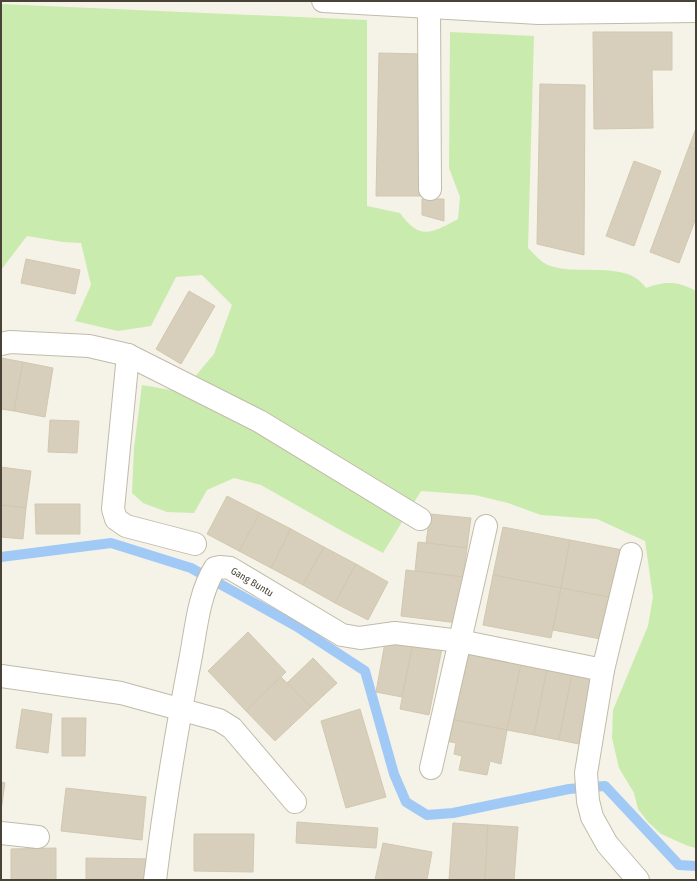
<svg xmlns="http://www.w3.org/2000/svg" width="697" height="881" font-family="'Fira Sans Condensed',sans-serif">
  <rect width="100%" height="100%" fill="#f5f2e7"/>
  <path fill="#caebae" d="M1,4l366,16v186l33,7c20,28 32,20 58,6l2,-22 -11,-29 1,-136 84,4 -6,212c5,5 12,13 18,16 28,14 80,-6 100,24 19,-7 32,-7 50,3v557l-8,-2 -27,-12 -13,-12 -10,-13 -4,-16 -15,-25 -7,-30 1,-28 35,-84 5,-29 -8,-56 -48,-22 -56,-4 -33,-12 -33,-8 -54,-4 -38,62 -41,-22 -81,-46 -27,-7 -27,12 -13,23 -27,-1 -24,-9 -11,-10 2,-45 8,-63 40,7 32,-38 18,-49 -30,-30 -26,2 -25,49 -33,5 -43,-10 16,-36 -10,-42 -18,-1 -36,-6 -26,34z"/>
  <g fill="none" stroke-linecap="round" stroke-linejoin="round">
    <polyline stroke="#a0caf5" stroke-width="10" points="1,557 111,543 191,568 296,626 365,671 394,774 406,802 427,815 453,813 569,789 605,786 679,865 696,866"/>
  </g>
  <g fill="#d7cfbc" stroke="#d2c8af">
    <polygon points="593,32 672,32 672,70 652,70 653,128 594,129"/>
    <polygon points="379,53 424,54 421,196 376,196"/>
    <polygon points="540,84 585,85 584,255 537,244"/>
    <polygon points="696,128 696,150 689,147"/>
    <polygon points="689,147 696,150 696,218 679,263 650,252"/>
    <polygon points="634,161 661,171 634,246 606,236"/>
    <polygon points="422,199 444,199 444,221 422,215"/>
    <polygon points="26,259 80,270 75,294 21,283"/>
    <polygon points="189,291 215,306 181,364 156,349"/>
    <polygon points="1,358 23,362 14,411 1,409"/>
    <polygon points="23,362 53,368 45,417 14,411"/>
    <polygon points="50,420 79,421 77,453 48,452"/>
    <polygon points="1,467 31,471 26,508 1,505"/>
    <polygon points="227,496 260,513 239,551 207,534"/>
    <polygon points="35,504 80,504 80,534 36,534"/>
    <polygon points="1,505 26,508 23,539 1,537"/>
    <polygon points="260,513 291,529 271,568 239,551"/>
    <polygon points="430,514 471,518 467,548 426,543"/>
    <polygon points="503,527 570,540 561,588 493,575"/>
    <polygon points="291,529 324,547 303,585 271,568"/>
    <polygon points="570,540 623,550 614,598 561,588"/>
    <polygon points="418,542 467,548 463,577 415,571"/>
    <polygon points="324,547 356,564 335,603 303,585"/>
    <polygon points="356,564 388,582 368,620 335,603"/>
    <polygon points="406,570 463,577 458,623 401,616"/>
    <polygon points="493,575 561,588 551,638 483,625"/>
    <polygon points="561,588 614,598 606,640 553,630"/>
    <polygon points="248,632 286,672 246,711 208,671"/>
    <polygon points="386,637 413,643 402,697 376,692"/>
    <polygon points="413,643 442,648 429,715 400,709"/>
    <polygon points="463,653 521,664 507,730 450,719"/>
    <polygon points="313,658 337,683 311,707 287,683"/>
    <polygon points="521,664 547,669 534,735 507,730"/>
    <polygon points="547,669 572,674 559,740 534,735"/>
    <polygon points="572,674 598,679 584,745 559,740"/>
    <polygon points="281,677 311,707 275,741 246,711"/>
    <polygon points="22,709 52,714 48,753 16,748"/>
    <polygon points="360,709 386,797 346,808 321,721"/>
    <polygon points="62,718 86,718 85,756 62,756"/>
    <polygon points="450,719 507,730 501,764 490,761 487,775 459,770 462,756 454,754 456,743 446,741"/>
    <polygon points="1,782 5,783 1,811"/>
    <polygon points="66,788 146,797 142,840 61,831"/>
    <polygon points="297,822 378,828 376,848 296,843"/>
    <polygon points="453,823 488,825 485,880 449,880"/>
    <polygon points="488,825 518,827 514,880 485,880"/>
    <polygon points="194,834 254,834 253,872 194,871"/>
    <polygon points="383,843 432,852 427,880 375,880"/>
    <polygon points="56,848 56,880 11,880 11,849"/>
    <polygon points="86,858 151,859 151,880 86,880"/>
  </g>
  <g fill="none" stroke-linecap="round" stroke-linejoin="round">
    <g stroke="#c1bba9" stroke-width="24">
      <g id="minor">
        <polyline points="323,1 538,13 696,11"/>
        <polyline points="429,7 430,189"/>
        <polyline points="1,344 10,342 89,346 128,355 259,421 420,519"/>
        <polyline points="128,355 113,509 116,519 126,526 195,544"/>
        <polyline points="603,670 631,554"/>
        <polyline points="1,676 121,693 219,720 232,728 295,802"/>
        <polyline points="431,768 486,526"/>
        <polyline points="1,833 38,837"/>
        <path id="s1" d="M155,880c9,-73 21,-146 35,-219 6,-30 8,-66 25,-93l5,-1 10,1 112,67 18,3 35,-5 65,8 143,29 -17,103 2,28 4,16 15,27 31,36"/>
      </g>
    </g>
    <use href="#minor" stroke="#fff" stroke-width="22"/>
  </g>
  <g text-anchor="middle" stroke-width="4" stroke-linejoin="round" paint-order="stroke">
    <g font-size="10" fill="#484336" stroke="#fff">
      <text dy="4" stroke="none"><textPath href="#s1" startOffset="360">Gang Buntu</textPath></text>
    </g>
  </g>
  <rect width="697" height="881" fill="none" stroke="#484336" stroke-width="4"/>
</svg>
